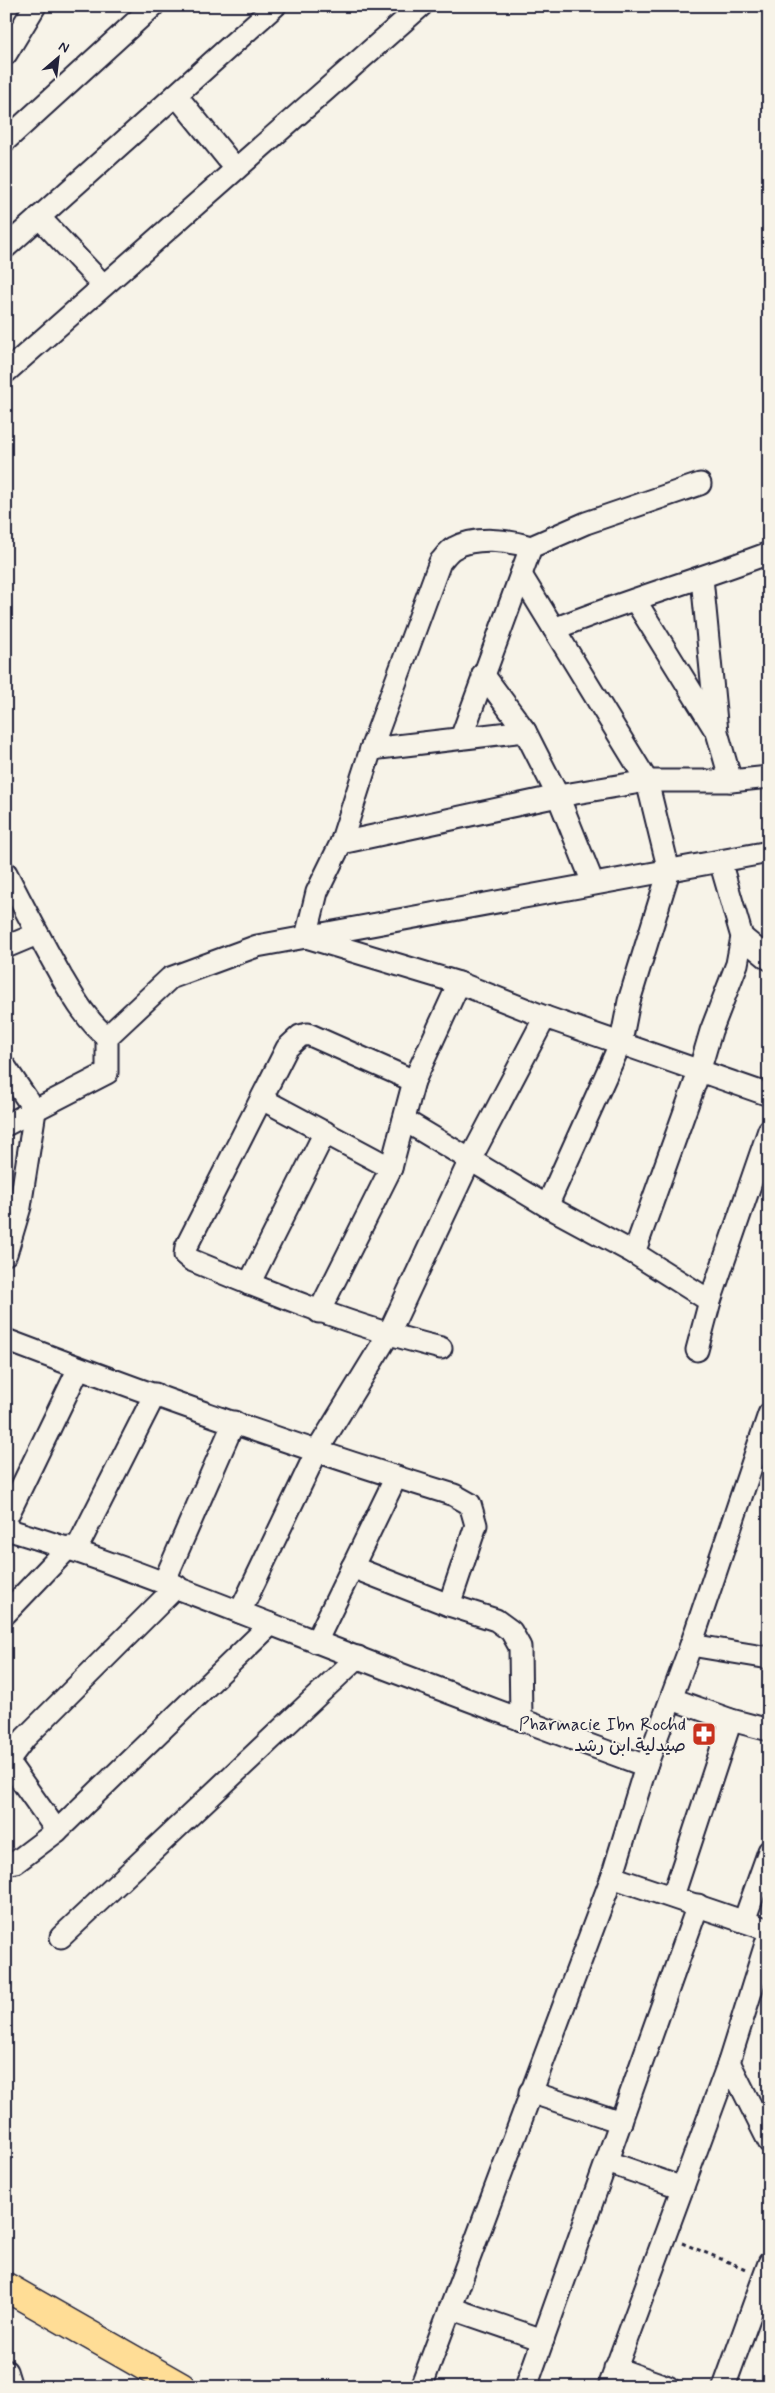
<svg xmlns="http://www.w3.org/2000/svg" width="775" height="2393" font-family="Mynerve,'Playpen Sans Arabic',sans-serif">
  <rect width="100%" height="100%" fill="#f7f3e8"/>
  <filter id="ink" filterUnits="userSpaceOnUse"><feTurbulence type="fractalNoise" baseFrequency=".02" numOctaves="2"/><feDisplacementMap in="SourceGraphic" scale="10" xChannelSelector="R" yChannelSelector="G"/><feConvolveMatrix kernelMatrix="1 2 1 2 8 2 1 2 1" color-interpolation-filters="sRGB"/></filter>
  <g filter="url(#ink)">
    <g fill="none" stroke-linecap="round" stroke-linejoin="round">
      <g stroke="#22223b" stroke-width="25">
        <g id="minor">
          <polyline points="6,54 35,6"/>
          <polyline points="176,95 236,169"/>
          <polyline points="6,140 153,6"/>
          <polyline points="39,217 103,285"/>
          <polyline points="6,247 275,6"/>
          <polyline points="6,372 421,6"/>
          <path d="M531,547c-24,-7 -55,-11 -77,1 -6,3 -10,10 -14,14l-69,187 -30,94 -24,49 -11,45 153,46 86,34 224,78"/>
          <polyline points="521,575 647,781 669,871 629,1001 621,1042 547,1206"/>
          <polyline points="702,578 717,732 731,781"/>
          <polyline points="635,600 714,728"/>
          <path d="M554,629c70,-28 143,-49 215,-76"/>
          <polyline points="483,674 525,731"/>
          <polyline points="461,738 531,547 586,523 700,484"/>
          <polyline points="371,749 525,731 558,796 593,883"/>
          <polyline points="341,843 558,796 647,781 731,781 769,777"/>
          <path d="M6,873c18,35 36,69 55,103 13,22 26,45 46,61"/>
          <polyline points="742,937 769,959"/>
          <polyline points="6,947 37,934"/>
          <polyline points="6,1068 35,1111 20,1207 6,1254"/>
          <path d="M414,1081l-106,-47 -8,2 -13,12 -101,199 -1,8 6,5c82,34 164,67 250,88"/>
          <polyline points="262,1099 391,1168"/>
          <polyline points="404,1120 547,1206 634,1253"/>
          <polyline points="6,1125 107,1073 107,1037 170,978 257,946 769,852"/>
          <polyline points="249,1284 325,1132"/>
          <polyline points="710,1301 634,1253 699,1072 711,1031 737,964 742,937 720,861"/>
          <polyline points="319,1312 391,1168 414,1081 459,983"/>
          <path d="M6,1340c147,56 297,109 448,155l16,9 6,21 -27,80"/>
          <polyline points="697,1350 710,1301 769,1130"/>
          <polyline points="6,1519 79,1368"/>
          <path d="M6,1529c102,30 199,70 298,108 113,44 228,87 342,129"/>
          <polyline points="76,1550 155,1394"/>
          <polyline points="352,1567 449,1605 496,1620 511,1631 520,1647 521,1720"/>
          <polyline points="164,1582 234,1422"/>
          <polyline points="240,1612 317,1451 388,1335 470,1160 545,1017"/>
          <polyline points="6,1613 69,1547"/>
          <polyline points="316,1642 396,1477"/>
          <polyline points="691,1645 769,1658"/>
          <polyline points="672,1699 731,1720 769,1730"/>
          <polyline points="6,1759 57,1831"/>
          <polyline points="6,1773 13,1754 25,1738 177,1586"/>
          <polyline points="6,1864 16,1862 57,1831 271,1624"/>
          <polyline points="612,1877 769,1930"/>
          <polyline points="673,1896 731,1720"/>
          <polyline points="744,1921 769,1851"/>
          <polyline points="61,1937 358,1657"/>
          <polyline points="729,2062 769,2142"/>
          <polyline points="530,2092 621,2122"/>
          <polyline points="607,2162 683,2188"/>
          <polyline points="450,2308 543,2340"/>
          <polyline points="615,2368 668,2387"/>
          <polyline points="6,2371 11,2387"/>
          <polyline points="421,2387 612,1877 646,1766 691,1645 769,1414"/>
          <polyline points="526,2387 698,1905"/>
          <polyline points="609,2387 729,2062 769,1934"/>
          <polyline points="724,2387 769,2263"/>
        </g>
      </g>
      <g stroke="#22223b" stroke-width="31">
        <polyline id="major" points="6,2287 181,2387"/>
      </g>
      <polyline stroke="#22223b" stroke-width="3" stroke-dasharray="4 4" stroke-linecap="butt" points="682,2243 748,2270"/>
      <use href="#minor" stroke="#f7f3e8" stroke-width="21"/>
      <use href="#major" stroke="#ffdd96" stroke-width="28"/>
    </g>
  </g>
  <defs>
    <g id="pharmacy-square" transform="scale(1.25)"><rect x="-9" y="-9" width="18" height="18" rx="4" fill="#c8321e" stroke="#f7f3e8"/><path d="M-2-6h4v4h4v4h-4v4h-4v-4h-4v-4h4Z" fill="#fff"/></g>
  </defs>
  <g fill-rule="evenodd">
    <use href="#pharmacy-square" x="704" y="1734"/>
  </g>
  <g text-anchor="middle" stroke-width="4" stroke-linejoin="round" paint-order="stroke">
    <g font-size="18" fill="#22223b" stroke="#f7f3e8" text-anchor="end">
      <text x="686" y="1730">Pharmacie Ibn Rochd<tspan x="686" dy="21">صيدلية ابن رشد</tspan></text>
    </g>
  </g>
  <rect width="775" height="2393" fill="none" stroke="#f7f3e8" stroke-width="25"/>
  <rect x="12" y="12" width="750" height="2368" fill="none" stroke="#22223b" stroke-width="2" filter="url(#ink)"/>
  <g transform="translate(58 58) rotate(28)" stroke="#f7f3e8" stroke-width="4" paint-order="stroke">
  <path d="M0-4L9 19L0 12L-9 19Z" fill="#22223b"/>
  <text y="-8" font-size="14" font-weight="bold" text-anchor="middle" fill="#22223b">N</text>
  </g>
</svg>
